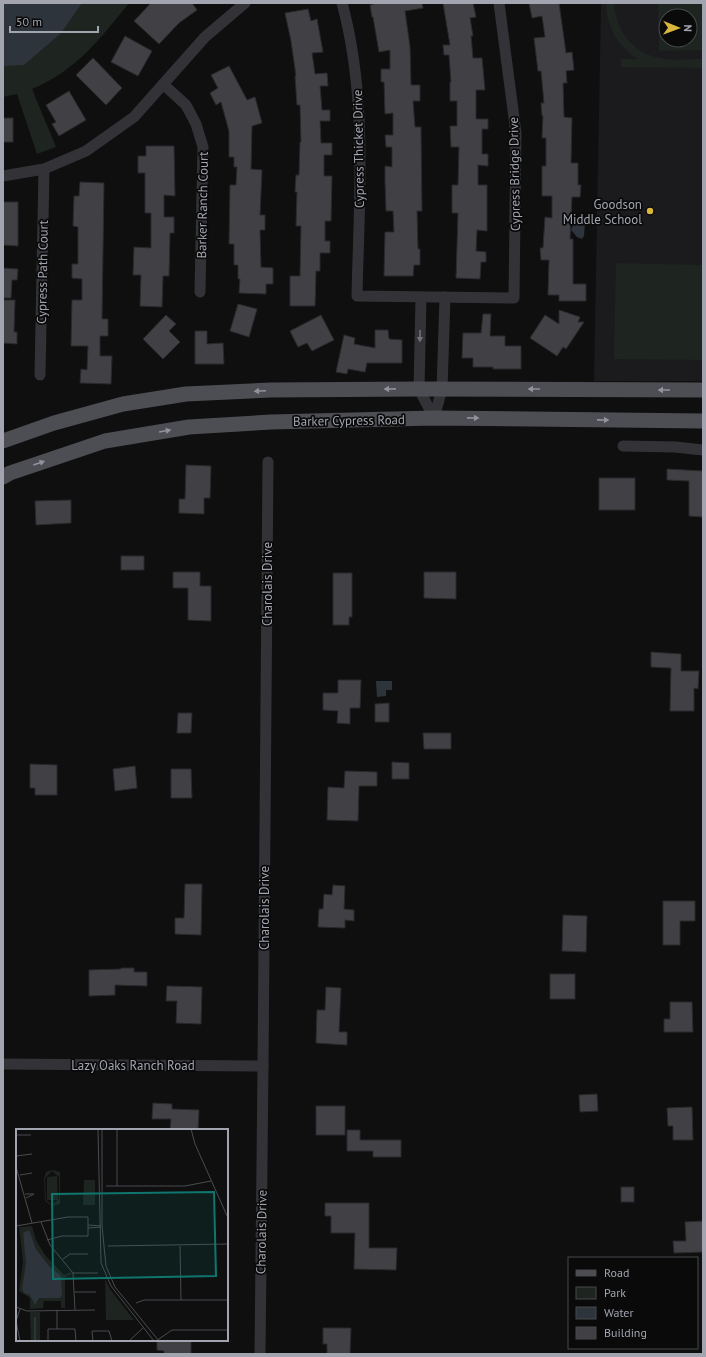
<svg xmlns="http://www.w3.org/2000/svg" width="706" height="1357" font-family="'PT Sans',sans-serif">
  <rect width="100%" height="100%" fill="#0f0f10"/>
  <path fill="#1b1b1d" fill-rule="evenodd" d="M601,3h102v378h-109zM666,16h24v24h-24z"/>
  <g fill="#1e241f" fill-rule="evenodd">
    <path d="M3,3h126c-29,36 -53,68 -97,86l24,58 -19,7 -20,-60 -14,3z"/>
    <path d="M606,3h8c2,27 18,50 46,55 14,3 29,1 43,1v9l-82,-1v-8h16c-20,-14 -30,-32 -31,-56z"/>
    <path d="M658,3h45v47l-44,1zM666,16h24v24h-24z"/>
    <polygon points="616,263 703,265 703,360 614,359"/>
  </g>
  <g fill="#2e343b">
    <polygon points="3,3 82,3 61,33 24,65 3,66"/>
    <polygon points="581,218 585,222 584,236 582,239 577,237 571,230 574,222"/>
    <polygon points="376,681 392,681 392,690 386,690 386,696 377,697"/>
  </g>
  <g fill="#414145" stroke="#2a292c">
    <polygon points="151,3 192,3 197,10 179,23 159,44 134,21"/>
    <polygon points="374,3 422,3 423,8 405,11 410,47 411,85 420,85 420,101 413,101 415,127 421,127 422,211 417,211 418,249 420,249 420,265 414,265 413,276 384,276 385,232 394,232 393,211 386,211 385,181 385,166 392,167 392,147 386,147 385,135 393,135 393,113 385,114 384,82 381,82 381,69 390,69 390,50 379,52 373,17 372,17 370,5 374,4"/>
    <polygon points="443,3 473,3 476,17 470,18 473,36 471,36 473,58 482,58 485,90 476,90 476,119 488,119 488,129 482,129 482,154 488,154 488,166 478,165 478,185 487,185 487,231 477,230 476,251 486,252 486,262 481,262 480,279 456,278 458,213 452,213 452,185 458,185 459,147 451,147 450,126 457,126 457,101 450,101 450,82 451,82 449,55 444,55 443,45 450,45"/>
    <polygon points="529,3 559,3 566,53 572,52 574,70 566,71 567,83 563,83 564,117 572,118 571,163 578,163 578,185 581,185 580,197 572,197 570,239 573,239 573,284 586,284 586,301 559,301 559,295 548,295 549,260 541,260 540,248 543,248 545,217 552,218 552,196 542,196 542,166 546,166 546,138 542,138 543,116 542,116 541,103 544,103 541,71 538,71 534,38 545,37 542,16 532,18"/>
    <polygon points="308,9 311,21 317,19 323,52 312,53 315,74 327,73 328,86 320,86 322,110 330,110 330,121 320,121 321,143 332,143 332,155 324,155 324,176 332,176 331,221 325,221 325,241 330,241 330,253 320,253 320,271 316,271 315,306 290,306 290,276 300,276 301,226 296,226 297,192 295,192 296,175 299,175 300,142 301,142 300,105 297,105 295,76 296,76 291,41 285,13"/>
    <polygon points="125,36 152,51 138,76 111,62"/>
    <polygon points="93,58 122,88 106,105 76,75"/>
    <polygon points="229,66 247,100 255,97 262,123 252,126 251,169 262,170 260,215 265,215 265,230 260,230 261,267 273,268 273,284 266,284 266,294 239,293 240,279 238,279 238,265 234,265 234,244 229,244 230,185 236,185 237,167 234,167 234,157 229,157 229,131 221,102 216,105 210,93 218,88 211,75"/>
    <polygon points="69,91 86,120 59,136 52,124 56,122 46,105"/>
    <rect x="3" y="118" width="10" height="24"/>
    <polygon points="146,146 174,146 175,196 164,195 164,217 174,217 174,233 170,233 169,276 163,276 162,307 140,306 141,275 133,275 134,247 151,248 151,213 145,213 145,173 138,173 138,156 146,156"/>
    <polygon points="80,182 104,183 102,319 108,319 108,336 100,336 100,356 112,356 111,384 80,383 81,369 87,370 88,346 71,346 72,300 82,300 82,279 72,278 72,264 78,264 78,227 73,226 74,196 79,196"/>
    <polygon points="3,202 18,202 18,246 3,245"/>
    <polygon points="3,268 18,269 17,280 12,280 11,298 3,298"/>
    <polygon points="3,300 15,300 14,332 17,332 17,344 3,343"/>
    <polygon points="238,304 257,309 249,337 230,331"/>
    <polygon points="559,310 580,317 578,322 584,322 566,349 563,347 557,356 530,338 545,315 559,324"/>
    <polygon points="483,314 491,314 490,336 505,336 505,346 521,346 521,369 493,369 493,367 473,367 473,358 462,358 463,333 481,333"/>
    <polygon points="166,315 176,324 169,331 180,342 163,359 143,339"/>
    <polygon points="321,315 334,340 312,351 307,343 298,347 290,331"/>
    <polygon points="375,330 388,330 389,339 402,340 402,363 367,363 365,372 348,369 347,374 336,372 344,335 355,338 354,344 375,348"/>
    <polygon points="195,331 207,331 207,344 223,343 224,364 195,364"/>
    <polygon points="186,465 211,466 210,498 204,498 204,514 179,513 179,499 185,499"/>
    <polygon points="667,469 703,471 703,517 689,516 689,481 667,480"/>
    <rect x="599" y="478" width="36" height="32"/>
    <polygon points="71,500 71,523 36,525 35,501"/>
    <rect x="121" y="556" width="23" height="14"/>
    <polygon points="173,572 200,572 200,586 211,586 211,621 188,620 188,588 173,588"/>
    <polygon points="424,572 456,572 456,599 424,598"/>
    <polygon points="333,573 352,573 352,617 349,617 349,625 333,625"/>
    <polygon points="651,652 681,654 681,671 699,671 698,689 694,688 694,711 670,711 671,668 651,667"/>
    <polygon points="338,680 361,680 360,708 350,708 350,724 337,723 338,711 323,710 323,693 338,693"/>
    <polygon points="389,703 389,722 375,722 375,704"/>
    <polygon points="178,713 192,713 191,733 177,733"/>
    <polygon points="423,733 451,733 451,749 424,749"/>
    <polygon points="392,762 409,763 409,779 392,779"/>
    <polygon points="30,764 57,765 57,795 35,795 35,788 30,788"/>
    <polygon points="135,766 137,788 115,791 113,769"/>
    <polygon points="171,769 191,769 192,798 171,798"/>
    <polygon points="345,771 377,772 377,786 359,786 358,821 327,820 328,787 344,788"/>
    <polygon points="185,884 202,884 201,935 175,934 175,918 184,918"/>
    <polygon points="333,885 345,886 344,909 354,910 354,921 345,920 345,928 318,927 319,909 323,909 324,894 332,895"/>
    <polygon points="663,901 695,901 695,921 680,921 680,945 663,945"/>
    <polygon points="563,915 587,916 586,952 562,951"/>
    <polygon points="121,968 134,968 134,972 147,972 147,986 115,985 115,995 89,996 89,970 121,969"/>
    <rect x="550" y="974" width="25" height="25"/>
    <polygon points="167,986 202,987 201,1024 176,1023 177,1001 166,1001"/>
    <polygon points="326,987 341,988 339,1032 347,1032 347,1045 316,1043 317,1010 325,1010"/>
    <polygon points="670,1002 692,1002 693,1032 664,1032 664,1019 670,1019"/>
    <polygon points="597,1094 598,1111 580,1112 579,1095"/>
    <polygon points="153,1103 172,1104 172,1109 199,1110 198,1130 170,1130 171,1119 152,1119"/>
    <rect x="316" y="1106" width="29" height="29"/>
    <polygon points="692,1107 693,1140 673,1140 673,1126 668,1126 667,1108"/>
    <polygon points="347,1130 360,1130 360,1140 401,1140 401,1157 373,1157 373,1151 347,1151"/>
    <rect x="621" y="1187" width="13" height="15"/>
    <polygon points="325,1203 369,1203 369,1248 397,1248 396,1270 354,1269 355,1233 331,1233 331,1216 325,1216"/>
    <polygon points="703,1221 703,1252 674,1253 673,1241 686,1241 685,1222"/>
    <polygon points="323,1328 351,1328 350,1354 327,1354 327,1344 323,1344"/>
    <polygon points="157,1340 191,1340 191,1354 164,1354 164,1351 157,1350"/>
  </g>
  <g fill="none" stroke-linecap="round" stroke-linejoin="round">
    <g stroke="#333337" stroke-width="11">
      <path d="M342,3c26,95 17,196 15,293l157,2 2,-165 -17,-130"/>
      <polyline points="163,84 186,105 196,124 203,147 200,292"/>
      <polyline points="3,176 44,169 86,151 134,117 205,37 245,3"/>
      <polyline points="421,297 419,389 434,418"/>
      <polyline points="40,375 44,169"/>
      <polyline points="434,418 442,389 445,297"/>
      <polyline points="623,446 675,447 703,450"/>
      <polyline points="3,1064 263,1066"/>
      <polyline points="260,1354 263,1066 268,462"/>
    </g>
    <g stroke="#4d4e53" stroke-width="15">
      <polyline points="3,441 54,423 123,404 186,394 270,390 419,389 703,390"/>
      <polyline points="3,477 10,473 105,441 189,427 271,422 434,418 703,421"/>
    </g>
  </g>
  <defs><path id="oneway-solid" d="M-6-.8H1V-3.2L6.5 0L1 3.2V.8H-6Z"/></defs>
  <use fill="#707279" href="#oneway-solid" transform="translate(420 336) rotate(91)"/>
  <g fill="#91949d">
    <use href="#oneway-solid" transform="translate(390 389) rotate(179)"/>
    <use href="#oneway-solid" transform="translate(534 389) rotate(-180)"/>
    <use href="#oneway-solid" transform="translate(664 390) rotate(-180)"/>
    <use href="#oneway-solid" transform="translate(260 391) rotate(177)"/>
    <use href="#oneway-solid" transform="translate(473 418) rotate(1)"/>
    <use href="#oneway-solid" transform="translate(603 420) rotate(1)"/>
    <use href="#oneway-solid" transform="translate(165 431) rotate(-10)"/>
    <use href="#oneway-solid" transform="translate(39 463) rotate(-19)"/>
  </g>
  <circle fill="#dbb63d" stroke="#0a0a0b" stroke-width="1.5" cx="650" cy="211" r="4"/>
  <g text-anchor="middle" stroke-width="3.5" stroke-linejoin="round" paint-order="stroke">
    <g font-size="13" fill="#a2a5af" stroke="#0a0a0b">
      <text transform="translate(358 149) rotate(-91)" y="5">Cypress Thicket Drive</text>
      <text transform="translate(514 174) rotate(-91)" y="5">Cypress Bridge Drive</text>
      <text transform="translate(202 205) rotate(-89)" y="5">Barker Ranch Court</text>
      <text transform="translate(42 272) rotate(-89)" y="5">Cypress Path Court</text>
      <text transform="translate(349 420) rotate(-1)" y="5">Barker Cypress Road</text>
      <text transform="translate(267 584) rotate(-90)" y="5">Charolais Drive</text>
      <text transform="translate(264 908) rotate(-90)" y="5">Charolais Drive</text>
      <text x="133" y="1070">Lazy Oaks Ranch Road</text>
      <text transform="translate(261 1232) rotate(-89)" y="5">Charolais Drive</text>
    </g>
    <g font-size="13" fill="#a2a5af" stroke="#0a0a0b" text-anchor="end">
      <text x="642" y="209">Goodson<tspan x="642" dy="15">Middle School</tspan></text>
    </g>
  </g>
  <g transform="translate(16 1129)">
    <rect width="212" height="212" fill="#0f0f10"/>
    <path d="M36,41l8,2v32l-8,2 -7,-5 -1,-23 2,-6zM36,42l7,6v22l-7,6 -6,-5 -1,-22zM41,47l1,24h-11v-23zM68,51h11v25h-12zM16,97l4,14 9,15 19,20 7,-3 1,2 -7,3v31h-4v-7h-17l-1,7 -13,1v-11l-11,-7 4,-29 -4,-35zM89,150l5,10 24,31h-28zM14,183h10v29h-9z" fill="#1e241f" fill-rule="evenodd"/>
    <path d="M13,101l7,19 13,17 12,10 1,19 -2,3h-21l-4,7 -5,-10 -6,-2 -2,-4 4,-26 -3,-30z" fill="#2e343b"/>
    <path fill="none" stroke="#2e343b" stroke-width="2" d="M19,188v24"/>
    <path fill="none" stroke="#4a4b50" stroke-width="1" d="M82,0l3,134 10,23 43,55M86,0v97l4,40 9,21 44,54M101,0v57M175,0l4,15 33,74M0,6h15M0,27l16,-2M0,38l16,56M4,46l12,-2M90,57h79l26,-5M9,65h9l-8,4M25,93l9,23 23,28 2,37M72,96l13,1M0,97l52,-9h20v19h-26l-15,4M72,99l13,-1M92,117l120,-2M164,117l1,54M47,130l7,-5h18M57,144h25M59,163h21M120,174l8,-3h84M0,178l11,4 68,-1M4,180l-4,12 4,20M41,200v-19M32,212v-12h27l1,12M77,212l-1,-10h17l3,10M113,212l14,-13M140,212l16,-11h56"/>
    <path fill="#0f766e" fill-opacity="0.15" stroke="#0f766e" stroke-width="2" d="M198,63l2,84 -163,3 -1,-85z"/>
    <rect width="212" height="212" fill="none" stroke="#a2a5af" stroke-width="2"/>
  </g>
  <rect width="706" height="1357" fill="none" stroke="#a2a5af" stroke-width="8"/>
  <rect x="568" y="1257" width="130" height="92" fill="#0a0a0b" stroke="#47484d"/>
  <rect x="576" y="1270" width="20" height="6" fill="#4d4e53" stroke="#47484d"/>
  <text x="604" y="1277" font-size="12" fill="#a2a5af">Road</text>
  <rect x="576" y="1287" width="20" height="12" fill="#1e241f" stroke="#47484d"/>
  <text x="604" y="1297" font-size="12" fill="#a2a5af">Park</text>
  <rect x="576" y="1307" width="20" height="12" fill="#2e343b" stroke="#47484d"/>
  <text x="604" y="1317" font-size="12" fill="#a2a5af">Water</text>
  <rect x="576" y="1327" width="20" height="12" fill="#414145" stroke="#47484d"/>
  <text x="604" y="1337" font-size="12" fill="#a2a5af">Building</text>
  <g transform="translate(678 28) rotate(91)"><circle r="19" fill="#0a0a0b" stroke="#47484d"/>
  <path d="M0-3L7 15L0 10L-7 15Z" fill="#dbb63d"/>
  <text y="-6" font-size="11" font-weight="bold" text-anchor="middle" fill="#a2a5af">N</text>
  </g>
  <path d="M10 26v6h88v-6" fill="none" stroke="#a2a5af" stroke-width="2"/>
  <text x="16" y="26" font-size="12" fill="#a2a5af" stroke="#0a0a0b" stroke-width="3" paint-order="stroke">50 m</text>
</svg>
